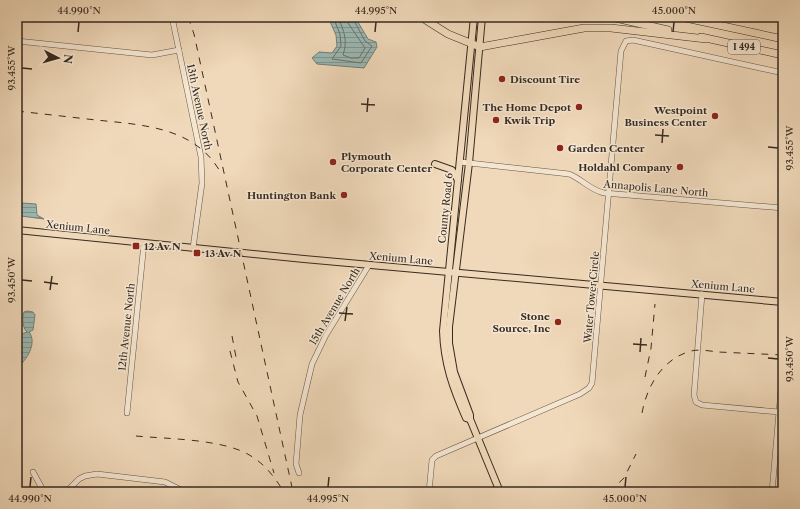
<svg xmlns="http://www.w3.org/2000/svg" width="800" height="509" font-family="'Libre Caslon Text',serif">
  <defs>
    <pattern id="water-rules" width="6" height="5" patternUnits="userSpaceOnUse"><rect width="6" height="5" fill="#9bb9b5"/><path d="M0 2.5h6" fill="none" stroke="#7f9793"/></pattern>
  </defs>
  <rect width="100%" height="100%" fill="#f0d9ba"/>
  <filter id="stains"><feTurbulence type="fractalNoise" baseFrequency=".005" numOctaves="4"/><feColorMatrix values="0 0 0 0 .2 0 0 0 0 .09 0 0 0 0 .02 0 0 0 .5 -.17"/></filter>
  <radialGradient id="worn" r=".72"><stop offset=".6" stop-color="#630" stop-opacity="0"/><stop offset="1" stop-color="#630" stop-opacity=".3"/></radialGradient>
  <g fill="url(#water-rules)" stroke="#738079">
    <polygon points="328,17 355,17 368,39 376,42 377,47 364,68 317,64 312,58 319,52 332,53 337,46 336,35"/>
    <polygon points="22,203 36,204 37,215 44,219 21,216"/>
    <path d="M27,311l6,1 2,3 -2,15 -4,2c8,10 -1,26 -9,33l-2,-3 4,-28 5,-2c-5,-5 -5,-14 -3,-20z"/>
  </g>
  <g fill="none" stroke-linecap="round" stroke-linejoin="round">
    <g stroke="#69726a" stroke-width="1">
      <polyline points="333,17 340,34 341,46 332,59 361,63 372,46 365,41 352,17"/>
      <path d="M338,17c6,15 10,23 5,38l8,3h8l6,-10 -17,-25 -1,-6"/>
    </g>
    <g stroke="#655646" stroke-width="6">
      <g id="minor">
        <polyline points="172,17 201,157 202,183 193,248"/>
        <polyline points="17,41 152,55 179,50"/>
        <path d="M460,162l109,12c13,5 21,16 35,19l179,15"/>
        <polyline points="702,294 694,395 696,402 702,405 779,412"/>
        <polyline points="127,413 144,243"/>
        <polyline points="33,472 44,492"/>
        <polyline points="299,473 296,464 300,415 312,364 326,335 369,265"/>
        <polyline points="66,492 79,479 85,476 97,474 165,482 185,492"/>
        <polyline points="429,492 432,460 436,456 580,394 589,388 592,383 621,51 626,41 633,40 783,73"/>
        <polyline points="772,492 783,367"/>
      </g>
    </g>
    <g stroke="#372a20" stroke-width="8">
      <g id="major">
        <polyline points="482,17 469,163 449,327 449,343 454,372 470,415 470,419 500,492"/>
        <polyline points="435,164 452,170 458,180"/>
        <polyline points="17,230 304,259 783,302"/>
        <path d="M470,419l-4,-1c-13,-30 -22,-54 -23,-87l31,-314"/>
      </g>
    </g>
    <g stroke="#372a20" stroke-width="8">
      <g id="highway">
        <polyline points="421,17 448,34 480,47 584,28 611,28 706,39"/>
        <polyline points="611,17 668,30"/>
        <polyline points="681,17 783,39"/>
        <polyline points="701,37 783,55"/>
      </g>
    </g>
    <use href="#minor" stroke="#f5e6d2" stroke-width="5"/>
    <use href="#major" stroke="#f0d9ba" stroke-width="6"/>
    <use href="#highway" stroke="#f0d9ba" stroke-width="7"/>
    <g stroke="#372a20" stroke-width="1" stroke-dasharray="7 7" stroke-linecap="butt">
      <polyline points="188,17 194,34 293,492"/>
      <path d="M17,111c26,3 53,6 79,9 48,5 101,7 126,55"/>
      <polyline points="232,336 236,357"/>
      <polyline points="230,351 238,382 257,416 274,473"/>
      <polyline points="645,377 651,348 655,304"/>
      <path d="M642,413c5,-27 20,-54 49,-62 8,-2 19,0 27,1 22,1 43,2 65,3"/>
      <path d="M136,436c32,3 89,3 115,20 15,9 24,22 33,36"/>
      <polyline points="609,492 624,478 636,454"/>
    </g>
  </g>
  <path fill="none" stroke="#372a20" stroke-width="1.5" d="M78,32l1,-10M375,32l1,-10M673,32l1,-10M22,68l10,1M361,104l14,1M367,112l1,-14M655,135l14,1M662,143l1,-14M768,147l10,1M22,280l10,1M44,282l14,2M50,290l2,-14M339,313l14,1M345,321l2,-14M633,344l14,1M640,352l1,-14M768,358l10,1M30,487l1,-10M328,487l1,-10M625,487l1,-10"/>
  <g fill="#8f2418" stroke="#f5e6d2" stroke-width="1.5">
    <circle cx="502" cy="79" r="4"/>
    <circle cx="579" cy="107" r="4"/>
    <circle cx="715" cy="116" r="4"/>
    <circle cx="496" cy="120" r="4"/>
    <circle cx="560" cy="148" r="4"/>
    <circle cx="333" cy="162" r="4"/>
    <circle cx="680" cy="167" r="4"/>
    <circle cx="344" cy="195" r="4"/>
    <rect x="132" y="242" width="8" height="8" rx="2"/>
    <rect x="193" y="249" width="8" height="8" rx="2"/>
    <circle cx="558" cy="322" r="4"/>
  </g>
  <g text-anchor="middle" stroke-width="3" stroke-linejoin="round" paint-order="stroke">
    <rect fill="#f5e6d2" stroke="#706255" stroke-width="1" x="728" y="40" width="32" height="14" rx="3"/>
    <g font-size="9" font-weight="bold" fill="#372a20">
      <text x="744" y="50">I 494</text>
    </g>
    <g font-size="10" font-weight="bold" fill="#372a20" stroke="#f5e6d2" text-anchor="start">
      <text x="510" y="83">Discount Tire</text>
      <text x="571" y="111" text-anchor="end">The Home Depot</text>
      <text x="707" y="114" text-anchor="end">Westpoint<tspan x="707" dy="12">Business Center</tspan></text>
      <text x="504" y="124">Kwik Trip</text>
      <text x="568" y="152">Garden Center</text>
      <text x="341" y="160">Plymouth<tspan x="341" dy="12">Corporate Center</tspan></text>
      <text x="672" y="171" text-anchor="end">Holdahl Company</text>
      <text x="336" y="199" text-anchor="end">Huntington Bank</text>
      <text x="144" y="250">12 Av N</text>
      <text x="205" y="257">13 Av N</text>
      <text x="550" y="320" text-anchor="end">Stone<tspan x="550" dy="12">Source, Inc</tspan></text>
    </g>
    <g font-size="10" fill="#372a20" stroke="#f5e6d2">
      <text transform="translate(200 107) rotate(78)" y="4">13th Avenue North</text>
      <text transform="translate(656 188) rotate(5)" y="4">Annapolis Lane North</text>
      <text transform="translate(445 208) rotate(-84)" y="4">County Road 6</text>
      <text transform="translate(78 227) rotate(6)" y="4">Xenium Lane</text>
      <text transform="translate(401 258) rotate(5)" y="4">Xenium Lane</text>
      <text transform="translate(723 286) rotate(5)" y="4">Xenium Lane</text>
      <text transform="translate(591 297) rotate(-85)" y="4">Water Tower Circle</text>
      <text transform="translate(334 306) rotate(-59)" y="4">15th Avenue North</text>
      <text transform="translate(126 327) rotate(-84)" y="4">12th Avenue North</text>
    </g>
  </g>
  <rect width="800" height="509" fill="none" stroke="#f0d9ba" stroke-width="44"/>
  <g transform="translate(58 58) rotate(96)" stroke="#f5e6d2" stroke-width="3" paint-order="stroke">
  <path d="M0-3L7 15L0 10L-7 15Z" fill="#372a20"/>
  <text y="-6" font-size="11" font-weight="bold" text-anchor="middle" fill="#372a20">N</text>
  </g>
  <rect x="22" y="22" width="756" height="465" fill="none" stroke="#372a20" stroke-width="1.5"/>
  <g font-size="10" text-anchor="middle" fill="#372a20">
    <text x="79" y="14">44.990°N</text>
    <text x="376" y="14">44.995°N</text>
    <text x="674" y="14">45.000°N</text>
    <text transform="translate(11 68) rotate(-90)" y="4">93.455°W</text>
    <text transform="translate(789 148) rotate(-90)" y="4">93.455°W</text>
    <text transform="translate(11 280) rotate(-90)" y="4">93.450°W</text>
    <text transform="translate(789 359) rotate(-90)" y="4">93.450°W</text>
    <text x="30" y="502">44.990°N</text>
    <text x="328" y="502">44.995°N</text>
    <text x="625" y="502">45.000°N</text>
  </g>
  <rect width="100%" height="100%" filter="url(#stains)"/>
  <rect width="100%" height="100%" fill="url(#worn)"/>
</svg>
